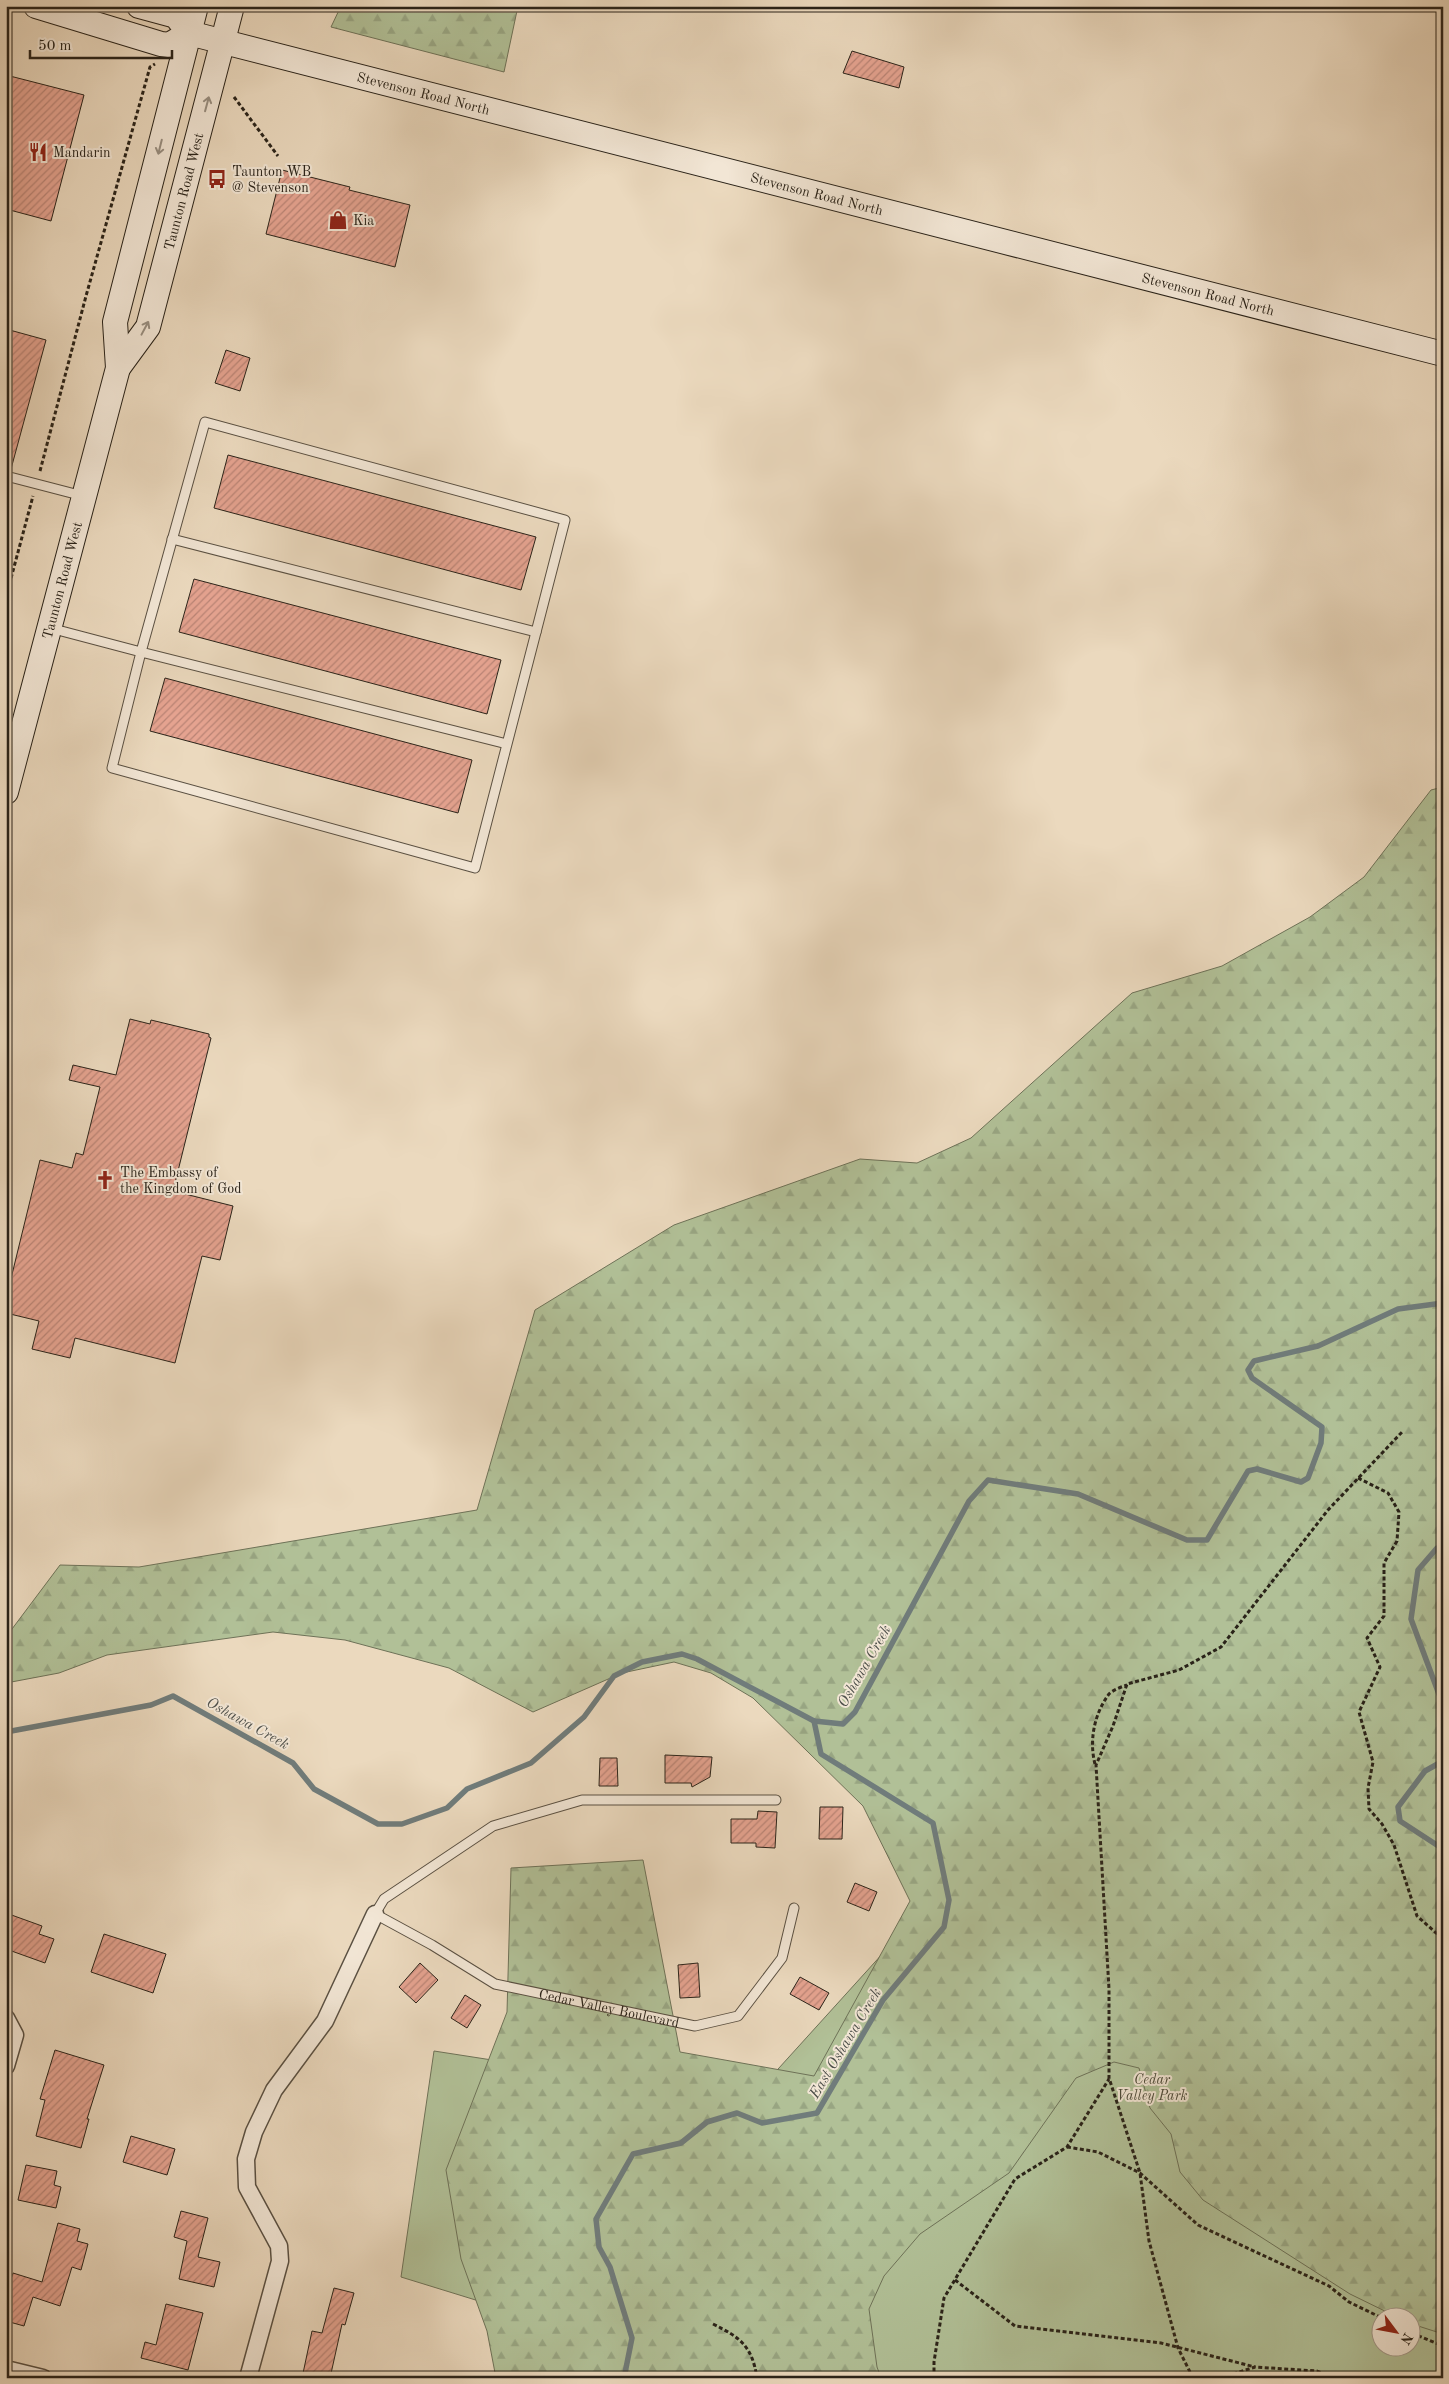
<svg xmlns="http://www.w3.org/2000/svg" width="1449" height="2384" font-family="'Old Standard TT',serif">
  <defs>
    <pattern id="forest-firs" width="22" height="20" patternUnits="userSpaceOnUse" patternTransform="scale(1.25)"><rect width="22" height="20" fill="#b1c097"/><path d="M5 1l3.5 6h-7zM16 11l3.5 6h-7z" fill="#98a582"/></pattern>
    <pattern id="building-hatch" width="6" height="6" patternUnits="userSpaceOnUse" patternTransform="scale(1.25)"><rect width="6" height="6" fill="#e5a390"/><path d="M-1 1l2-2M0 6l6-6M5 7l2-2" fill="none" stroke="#ba8475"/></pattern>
  </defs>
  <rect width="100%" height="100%" fill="#ebd9be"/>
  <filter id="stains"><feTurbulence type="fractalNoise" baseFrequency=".004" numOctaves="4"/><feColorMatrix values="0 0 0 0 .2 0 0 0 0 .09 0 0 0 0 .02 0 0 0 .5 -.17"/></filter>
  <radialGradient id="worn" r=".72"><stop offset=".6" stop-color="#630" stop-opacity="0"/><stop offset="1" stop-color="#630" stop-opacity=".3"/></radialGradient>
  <path fill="#b1c097" stroke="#6e7258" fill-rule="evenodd" d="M1443,1292v1086h-923l14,-60 -133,-41 33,-226 316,49 173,-191zM1382,2316h30v30h-30z"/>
  <g fill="url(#forest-firs)" stroke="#6e7258">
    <polygon points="341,6 518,6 504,72 331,27"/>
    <polygon points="1443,787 1443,2334 1412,2324 1412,2316 1395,2316 1350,2294 1203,2200 1180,2172 1171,2134 1150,2108 1139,2068 1114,2062 1076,2078 1009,2173 920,2234 884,2276 869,2309 877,2367 881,2378 496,2378 487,2331 461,2259 446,2170 507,2012 511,1868 643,1860 680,2052 814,2076 910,1901 863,1806 753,1698 711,1673 674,1662 622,1673 533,1712 449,1668 345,1640 273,1632 107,1655 59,1673 6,1683 6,1633 9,1633 60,1565 139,1567 477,1510 535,1310 674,1225 860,1159 917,1163 971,1138 1132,993 1222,966 1310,917 1364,877 1431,790"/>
  </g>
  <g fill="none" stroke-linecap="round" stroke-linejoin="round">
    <g stroke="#707c7b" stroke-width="5.5">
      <polyline points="1443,1546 1437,1548 1418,1570 1411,1619 1443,1705"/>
      <polyline points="6,1732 151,1705 173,1696 293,1763 314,1789 378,1824 402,1824 447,1808 467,1789 531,1763 584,1717 614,1676 642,1662 682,1654 697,1659 814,1721 843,1724 855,1712 969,1501 988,1480 1078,1494 1187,1540 1207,1540 1248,1471 1257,1469 1301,1482 1308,1478 1321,1443 1322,1427 1252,1378 1248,1370 1254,1361 1318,1346 1398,1309 1443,1303"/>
      <polyline points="1443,1761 1425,1771 1398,1807 1400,1821 1443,1849"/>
      <polyline points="624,2378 632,2338 610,2267 599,2247 596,2219 633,2154 681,2143 707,2122 737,2113 762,2123 817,2113 883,2000 944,1927 949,1900 933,1823 821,1754 814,1721"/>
    </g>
  </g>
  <g fill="url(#building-hatch)" stroke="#2a2319">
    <polygon points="852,51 904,67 899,88 843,73"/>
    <polygon points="6,75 84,95 51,221 6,209"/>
    <polygon points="282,170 350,187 349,190 410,205 395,267 266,234"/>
    <polygon points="6,329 46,340 11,469 6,468"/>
    <polygon points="226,350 250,358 240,391 215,383"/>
    <polygon points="228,455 536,537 521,590 214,508"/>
    <polygon points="194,579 501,660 487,714 179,632"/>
    <polygon points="165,678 472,760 458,813 150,731"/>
    <polygon points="130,1019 150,1024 151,1020 209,1034 209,1037 211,1038 173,1191 233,1206 220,1260 202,1256 175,1363 75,1338 70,1358 32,1349 39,1321 6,1313 6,1299 40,1160 72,1168 76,1153 83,1155 100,1087 69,1080 73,1065 116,1075"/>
    <polygon points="665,1755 712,1757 710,1777 692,1787 691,1783 665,1783"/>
    <polygon points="600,1758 617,1758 618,1786 599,1786"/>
    <polygon points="820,1807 843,1807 842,1839 819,1839"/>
    <polygon points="758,1811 777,1812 775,1848 756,1847 756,1843 731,1843 731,1819 757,1819"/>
    <polygon points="855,1883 877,1892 869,1911 847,1902"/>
    <polygon points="6,1913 42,1926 39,1934 54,1939 45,1963 6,1949"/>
    <polygon points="104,1934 166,1954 153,1993 91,1972"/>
    <polygon points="420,1963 438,1980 416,2003 399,1987"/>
    <polygon points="698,1963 700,1997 680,1998 678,1965"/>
    <polygon points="800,1977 829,1993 819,2010 790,1994"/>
    <polygon points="465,1995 481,2005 467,2028 451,2018"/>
    <polygon points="55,2050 104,2065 87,2119 89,2119 81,2148 36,2136 45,2100 40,2099"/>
    <polygon points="131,2136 175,2149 167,2175 123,2162"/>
    <polygon points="26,2165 57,2171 54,2185 61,2187 56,2208 18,2200"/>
    <polygon points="181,2211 208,2218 198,2257 220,2262 214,2287 179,2279 187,2241 174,2237"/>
    <polygon points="58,2223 80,2229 77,2241 88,2244 81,2270 72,2267 60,2306 33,2297 24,2326 6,2321 6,2284 9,2285 13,2273 42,2282"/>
    <polygon points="334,2288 354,2293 345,2325 342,2324 330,2378 302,2378 312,2331 322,2333"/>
    <polygon points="166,2304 203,2313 188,2370 141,2358 145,2342 156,2345"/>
  </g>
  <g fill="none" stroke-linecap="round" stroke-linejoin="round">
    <g stroke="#5a5042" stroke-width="11">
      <g id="lane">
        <polyline points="6,476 83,496"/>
        <polyline points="172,539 536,632"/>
        <polyline points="50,628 141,652 112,768 475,868 565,520 205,422 141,652 507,744"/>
        <path id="s1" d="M776,1800h-194l-89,26 -109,73 -9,15 57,31 63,39 200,42 43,-10 44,-58 12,-50"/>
      </g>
    </g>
    <g stroke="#5a5042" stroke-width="19">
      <g id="street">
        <polyline points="6,2018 15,2035 6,2066"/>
        <polyline points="6,2369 43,2378"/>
        <polyline points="248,2378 280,2261 279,2246 247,2187 246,2159 254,2132 274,2090 325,2021 375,1914"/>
      </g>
    </g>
    <g stroke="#2a2319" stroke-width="26">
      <g id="secondary">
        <polyline points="36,6 161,44 169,45 189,33"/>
        <polyline points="139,6 176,16 189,33"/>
        <path id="s2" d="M189,33l1254,321"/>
        <path id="s3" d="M118,368l30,-41 84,-321"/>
        <path id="s4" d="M6,792l112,-424 -3,-46 81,-316"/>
      </g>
    </g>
    <g stroke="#2a2319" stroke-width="3" stroke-dasharray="4 2.5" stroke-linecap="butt">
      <polyline points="234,97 278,156"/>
      <polyline points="40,471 86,296 150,67 155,64"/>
      <polyline points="6,597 33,496"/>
      <polyline points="1358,1478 1388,1493 1399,1512 1397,1541 1384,1563 1384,1616 1367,1638 1380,1667 1359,1712 1373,1762 1368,1788 1369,1809 1382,1824 1394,1845 1417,1916 1443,1939"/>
      <path d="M1095,1764c-6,-23 -1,-50 14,-70 4,-4 12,-7 18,-9"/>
      <polyline points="1067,2147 1098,2152 1140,2173 1198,2225 1329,2286 1349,2302 1382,2318"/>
      <polyline points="955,2280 1015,2326 1161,2343 1255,2367"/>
      <path d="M713,2324c28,14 39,22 44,54"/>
      <polyline points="1412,2333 1443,2346"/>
      <polyline points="934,2378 934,2362 944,2298 1015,2179 1067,2147 1109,2079"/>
      <polyline points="1193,2378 1178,2348 1149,2241 1140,2173 1109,2078 1109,1989 1096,1765 1113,1726 1127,1684 1179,1670 1221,1647 1328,1510 1403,1431"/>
      <polyline points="1221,2378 1255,2367 1317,2371 1333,2378"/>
    </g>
    <use href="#lane" stroke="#f2e6d5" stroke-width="9"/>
    <use href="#street" stroke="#f2e6d5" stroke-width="16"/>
    <use href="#secondary" stroke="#f2e6d5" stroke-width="24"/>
  </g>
  <defs><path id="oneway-shaft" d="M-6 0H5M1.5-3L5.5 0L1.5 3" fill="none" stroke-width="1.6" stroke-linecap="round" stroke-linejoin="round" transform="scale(1.25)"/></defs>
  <g stroke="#988e80">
    <use href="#oneway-shaft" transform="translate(207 104) rotate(-75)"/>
    <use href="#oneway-shaft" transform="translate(160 147) rotate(104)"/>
    <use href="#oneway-shaft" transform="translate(145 328) rotate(-62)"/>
  </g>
  <defs>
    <g id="restaurant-bare" transform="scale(1.5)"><path d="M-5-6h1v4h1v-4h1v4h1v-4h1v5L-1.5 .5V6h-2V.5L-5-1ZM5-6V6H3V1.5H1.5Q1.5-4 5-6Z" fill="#8f2418" stroke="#f2e6d5" stroke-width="2.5" paint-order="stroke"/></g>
    <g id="bus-bare" transform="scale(1.5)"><path d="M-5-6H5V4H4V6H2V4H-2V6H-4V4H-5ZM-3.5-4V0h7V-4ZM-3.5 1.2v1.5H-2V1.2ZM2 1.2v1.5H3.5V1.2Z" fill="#8f2418" stroke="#f2e6d5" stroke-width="2.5" paint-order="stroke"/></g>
    <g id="shop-bare" transform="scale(1.5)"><path d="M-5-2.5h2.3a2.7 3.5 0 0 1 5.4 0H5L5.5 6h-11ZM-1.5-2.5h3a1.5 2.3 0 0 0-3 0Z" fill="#8f2418" stroke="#f2e6d5" stroke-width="2.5" paint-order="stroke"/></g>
    <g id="church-bare" transform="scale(1.5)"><path d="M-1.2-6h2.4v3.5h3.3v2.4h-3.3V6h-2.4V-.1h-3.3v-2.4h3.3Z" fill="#8f2418" stroke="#f2e6d5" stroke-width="2.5" paint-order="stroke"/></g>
  </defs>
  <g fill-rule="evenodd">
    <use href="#restaurant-bare" x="38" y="152"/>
    <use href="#bus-bare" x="217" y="179"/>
    <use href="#shop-bare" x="338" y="220"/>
    <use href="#church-bare" x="105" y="1180"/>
  </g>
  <g text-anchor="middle" stroke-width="4" stroke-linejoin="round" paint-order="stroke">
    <g font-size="14" fill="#2a2319" stroke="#f2e6d5">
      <text dy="5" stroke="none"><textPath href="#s2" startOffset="242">Stevenson Road North</textPath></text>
      <text dy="5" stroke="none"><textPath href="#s3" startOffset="191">Taunton Road West</textPath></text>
      <text dy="5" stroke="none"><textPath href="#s2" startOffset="648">Stevenson Road North</textPath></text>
      <text dy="5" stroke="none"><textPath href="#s2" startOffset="1052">Stevenson Road North</textPath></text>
      <text dy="5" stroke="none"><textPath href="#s4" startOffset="219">Taunton Road West</textPath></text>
      <text dy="5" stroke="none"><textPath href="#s1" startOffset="691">Cedar Valley Boulevard</textPath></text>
    </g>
    <g font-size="14" fill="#2a2319" stroke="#f2e6d5" text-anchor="start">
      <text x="53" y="157">Mandarin</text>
      <text x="232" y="176">Taunton WB<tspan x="232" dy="16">@ Stevenson</tspan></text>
      <text x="353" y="225">Kia</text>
      <text x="120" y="1177">The Embassy of<tspan x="120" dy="16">the Kingdom of God</tspan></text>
    </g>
    <g font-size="14" font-style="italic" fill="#4c4a38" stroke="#f2e6d5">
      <text x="1152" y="2084">Cedar<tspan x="1152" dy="16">Valley Park</tspan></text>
    </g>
    <g font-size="15" font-style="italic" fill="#4d4f4a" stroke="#f2e6d5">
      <text transform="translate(864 1666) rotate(-60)" y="5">Oshawa Creek</text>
      <text transform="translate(248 1723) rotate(29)" y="5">Oshawa Creek</text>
      <text transform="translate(845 2043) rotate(-59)" y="5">East Oshawa Creek</text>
    </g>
  </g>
  <rect width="1449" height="2384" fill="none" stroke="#ebd9be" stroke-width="25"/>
  <rect x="8" y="8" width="1434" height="2369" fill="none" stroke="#2a2319" stroke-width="2.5"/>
  <rect x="12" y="12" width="1424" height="2359" fill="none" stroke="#2a2319"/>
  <g transform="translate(1396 2332) rotate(122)"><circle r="24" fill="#f2e6d5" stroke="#a2988a"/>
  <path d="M0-4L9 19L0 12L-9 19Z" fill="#8f2418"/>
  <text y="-8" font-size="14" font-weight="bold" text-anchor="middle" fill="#2a2319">N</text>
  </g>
  <path d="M30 50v8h142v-8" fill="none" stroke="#2a2319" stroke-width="2.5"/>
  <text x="38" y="50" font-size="15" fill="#2a2319" stroke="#f2e6d5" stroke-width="4" paint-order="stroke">50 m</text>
  <rect width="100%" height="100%" filter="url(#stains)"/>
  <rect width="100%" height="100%" fill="url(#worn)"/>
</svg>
